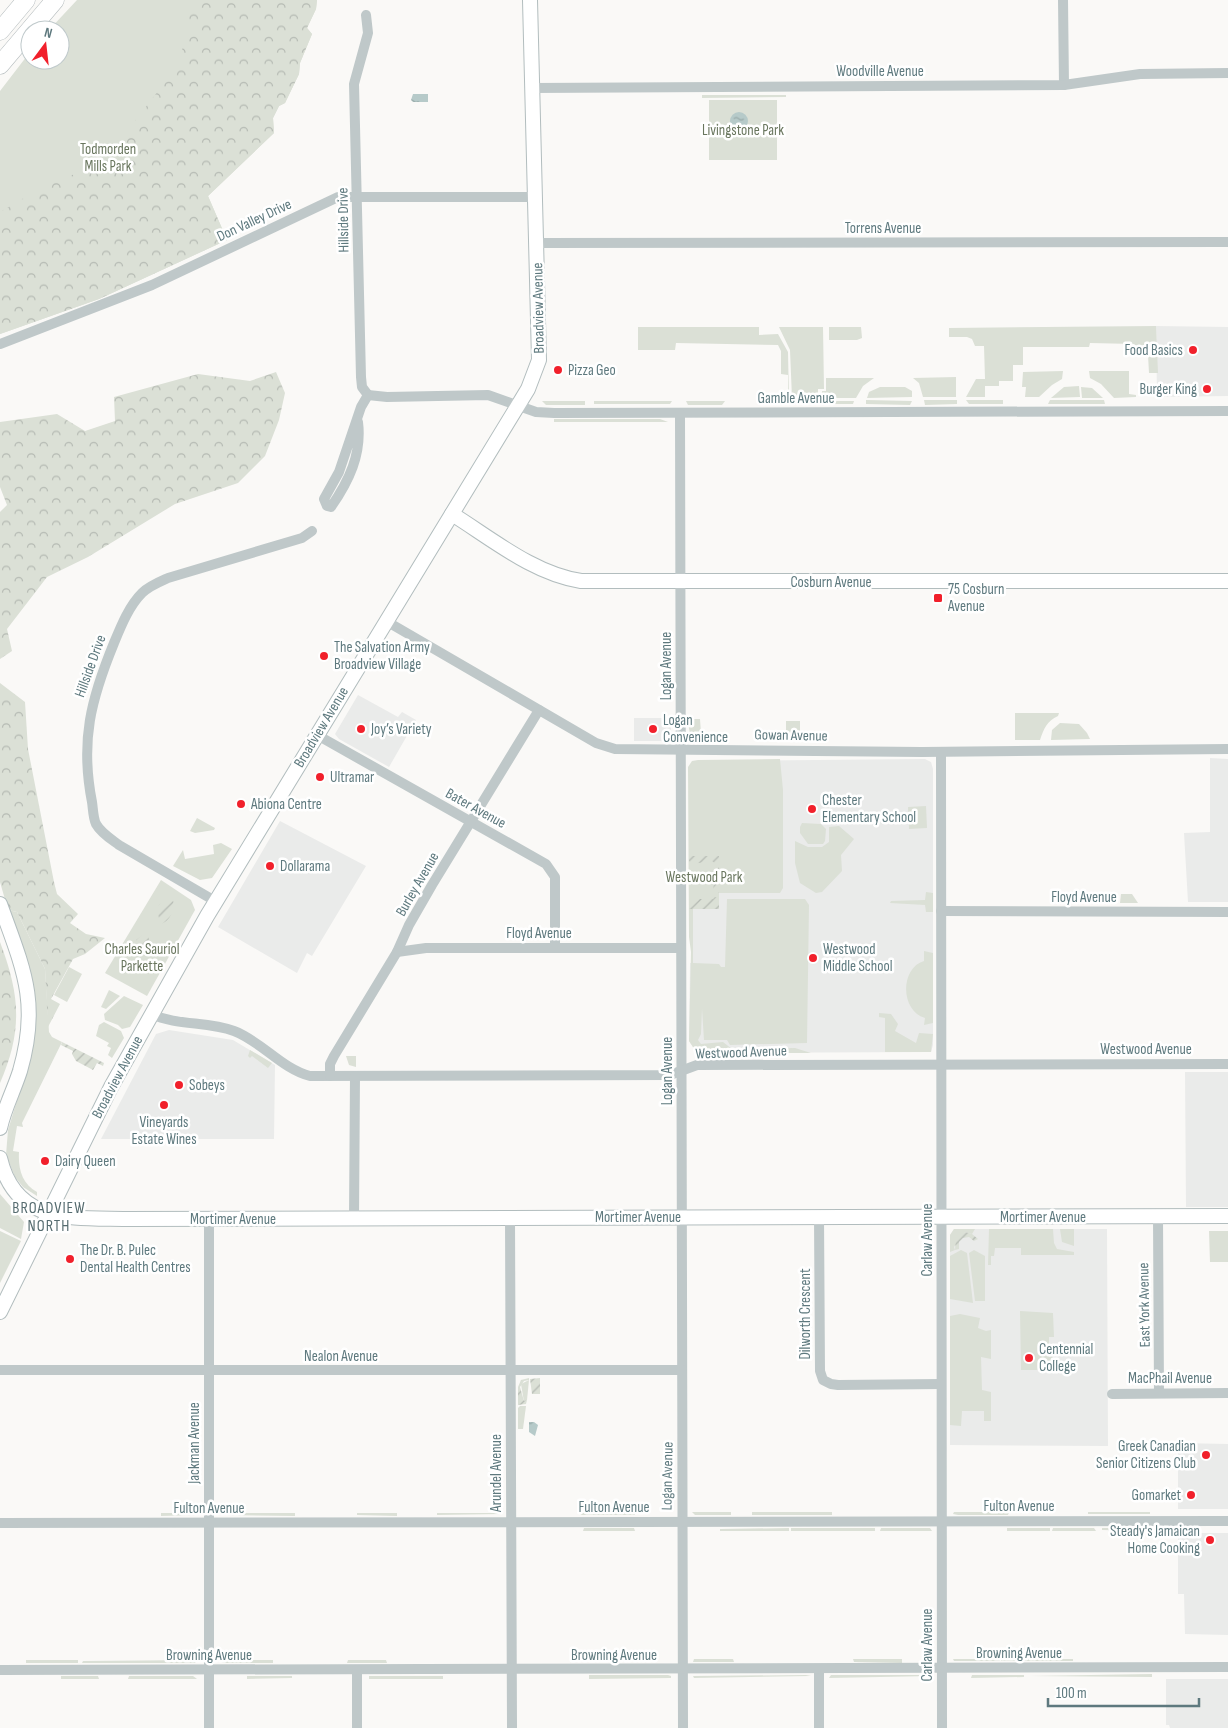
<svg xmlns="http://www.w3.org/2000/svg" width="1228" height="1728" font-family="'Sofia Sans Condensed',sans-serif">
  <defs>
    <pattern id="forest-crowns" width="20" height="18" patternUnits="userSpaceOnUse" patternTransform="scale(1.25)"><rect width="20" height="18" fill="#dbe0d6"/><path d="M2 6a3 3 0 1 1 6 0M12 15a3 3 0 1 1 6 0" fill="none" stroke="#b5bab3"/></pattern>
    <pattern id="garden-furrows" width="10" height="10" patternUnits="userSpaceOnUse" patternTransform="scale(1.25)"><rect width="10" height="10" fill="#dbe0d6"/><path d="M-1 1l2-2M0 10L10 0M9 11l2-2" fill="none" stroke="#b5bab3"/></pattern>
    <pattern id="water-ripples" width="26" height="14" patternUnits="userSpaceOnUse" patternTransform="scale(1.25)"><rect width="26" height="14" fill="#b6cac9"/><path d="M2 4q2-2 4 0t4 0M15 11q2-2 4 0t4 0" fill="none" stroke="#97a9a8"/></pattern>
  </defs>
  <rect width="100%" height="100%" fill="#faf9f7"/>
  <g fill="#eaebea">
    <polygon points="1156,326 1228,327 1228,396 1157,397"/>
    <polygon points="358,695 398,717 402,712 416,720 389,767 339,739 335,734"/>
    <polygon points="634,718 671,718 671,734 664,741 634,741"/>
    <polygon points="1210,758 1228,759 1228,902 1188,902 1184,833 1210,832"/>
    <polygon points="925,759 931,762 933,769 933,1045 931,1052 697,1053 689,1041 690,963 693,963 693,909 719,909 719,856 692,856 692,761"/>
    <polygon points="280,821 366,866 312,956 307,953 297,973 218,927"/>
    <polygon points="169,1030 233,1040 275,1065 274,1139 101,1139 156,1034"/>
    <polygon points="1185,1072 1228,1072 1228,1207 1186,1207"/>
    <polygon points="954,1229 1107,1229 1108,1446 950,1445 950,1235"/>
    <polygon points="1178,1443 1228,1444 1228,1509 1178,1509"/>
    <polygon points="1178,1533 1228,1533 1228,1635 1185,1634 1184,1594 1178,1594"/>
    <polygon points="1166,1679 1228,1679 1228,1728 1170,1728 1169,1725 1166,1725"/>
  </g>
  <g fill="#dbe0d6">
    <polygon points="77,0 317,0 316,9 307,28 312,34 300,63 299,74 285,103 279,106 273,118 274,133 208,196 227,240 99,299 0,334 0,91 30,52 30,60 60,60 60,30 49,30"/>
    <polygon points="702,95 786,95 786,97 702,98"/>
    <rect x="709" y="100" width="68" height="60"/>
    <polygon points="1156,326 1158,373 1149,373 1148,355 1134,344 1090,343 1089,347 1023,347 1023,365 1013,365 1013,381 999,381 999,386 985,386 985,397 966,397 976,379 985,379 984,346 975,346 972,339 967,337 949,337 949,328"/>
    <polygon points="638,327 759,327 759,335 778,334 788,352 789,398 780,398 778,395 788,394 788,375 781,374 781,351 778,345 676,343 675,350 638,350"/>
    <polygon points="779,327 823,327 824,389 818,389 818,398 792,398 790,350"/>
    <polygon points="829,327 861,327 862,338 857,340 829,340"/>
    <polygon points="1063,371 1062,379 1052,385 1039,397 1025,397 1026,387 1022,387 1023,372"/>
    <polygon points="1089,371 1129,371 1129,394 1136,395 1136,397 1114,398 1101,384 1090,378"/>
    <polygon points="956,377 956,397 923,397 919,383 913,378"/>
    <polygon points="826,378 874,378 863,386 856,398 822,398 822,391 826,391"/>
    <polygon points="1079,386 1080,397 1051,398 1064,387"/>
    <polygon points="880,387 905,387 912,391 912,397 867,398 869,392"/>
    <polygon points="1081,387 1092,388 1103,398 1082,398"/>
    <polygon points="866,400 912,401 910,405 866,404"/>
    <polygon points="924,400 957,400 957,404 925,405"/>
    <polygon points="966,400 1003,400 1003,404 969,404"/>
    <polygon points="1050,400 1104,400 1105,404 1048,404"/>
    <polygon points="542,401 585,401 585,405 546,405"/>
    <polygon points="594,401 672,401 670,404 594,404"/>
    <polygon points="686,401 725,401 722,405 688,405"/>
    <polygon points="782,401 854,401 853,404 785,404"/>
    <polygon points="554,419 660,419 668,422 554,422"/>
    <path d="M1015,713h44l-1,3c-11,5 -14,12 -18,24h-25z"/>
    <polygon points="687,719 700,719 701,733 716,733 715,740 696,740 691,738"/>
    <polygon points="786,721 800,721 800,740 793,740 786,730"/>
    <polygon points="1060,723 1079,724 1087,733 1090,739 1051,740 1052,730"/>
    <polygon points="780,759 783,790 783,888 780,893 719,893 719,909 693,909 693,963 719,964 721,967 725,967 727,899 805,899 809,905 807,1043 730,1045 727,1040 704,1040 702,1009 701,1034 698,1040 701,1044 723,1042 732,1049 795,1048 811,1053 697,1053 689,1041 691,952 689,937 688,767 692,761 698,760"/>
    <polygon points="926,806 927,828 909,829 908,807"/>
    <polygon points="197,818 215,828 214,830 195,833 190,831"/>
    <polygon points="802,823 821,824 826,829 825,841 823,844 808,844 800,833 800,827"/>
    <polygon points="839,826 854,839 841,855 842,871 822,892 816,893 800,883 795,863 795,841 808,847 822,847 829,842 829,827"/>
    <polygon points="221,843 232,849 212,878 200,880 173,866 183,850 185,859 214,854 213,845"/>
    <polygon points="161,880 191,900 195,910 147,996 105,973"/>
    <polygon points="926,892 933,893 933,912 926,912 925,905 890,903 891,901 925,900"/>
    <polygon points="1121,894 1132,894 1138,903 1120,903"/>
    <path d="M8,910l9,2 28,57 4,63 3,5 10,5 -40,81 1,4 -6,-1 -4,25 6,1c-1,17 3,32 18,40v4l-14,-9 -8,-10 -9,-22 2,-25 23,-76z"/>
    <path d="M924,951l9,2v70l-9,2 1,-7c-25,-7 -25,-50 -1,-57z"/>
    <polygon points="69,967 82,974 67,1002 54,995"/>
    <polygon points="109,990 120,996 106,1009 101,1007"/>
    <polygon points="124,996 143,1005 130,1027 122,1029 118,1025 105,1020 104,1014"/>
    <polygon points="879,1013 891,1014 898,1024 895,1031 916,1043 919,1033 933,1034 931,1052 885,1052 885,1018 879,1017"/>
    <polygon points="104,1022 121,1031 124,1038 112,1058 108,1055 111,1048 107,1046 109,1043 96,1036 99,1025"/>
    <polygon points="250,1050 272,1063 268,1068 252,1056 250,1058 248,1056"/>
    <polygon points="346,1056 356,1056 356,1067 349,1065"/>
    <polygon points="0,1194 24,1222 21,1239 0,1228"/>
    <polygon points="954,1229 975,1229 972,1234 965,1232 954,1247 955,1250 950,1252 950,1235"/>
    <polygon points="989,1229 1053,1229 1054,1243 1057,1249 1074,1252 1074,1255 1021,1255 1021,1248 995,1248 994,1256 991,1256 991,1265 988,1265"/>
    <polygon points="1060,1229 1074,1229 1074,1246 1062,1242"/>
    <polygon points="0,1231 21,1241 0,1283"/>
    <polygon points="1209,1231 1228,1231 1228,1262 1210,1262"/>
    <polygon points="961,1250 967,1253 973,1303 950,1299 950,1256"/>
    <polygon points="974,1250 985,1256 985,1301 975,1301 969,1253"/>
    <polygon points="1020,1311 1053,1313 1054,1337 1049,1337 1049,1357 1053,1357 1053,1370 1021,1370"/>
    <polygon points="960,1314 980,1318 978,1328 986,1331 991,1330 991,1359 981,1357 982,1390 991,1392 991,1421 984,1421 984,1411 962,1411 961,1426 950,1425 950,1316"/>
    <polygon points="529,1380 527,1400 524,1402 521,1384"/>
    <polygon points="520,1406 526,1406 523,1429 518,1429 518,1408"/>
    <polygon points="692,1512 731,1512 731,1515 695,1515"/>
    <rect x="752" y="1512" width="80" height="3"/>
    <polygon points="954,1512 1009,1512 1008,1515 958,1515 953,1514"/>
    <rect x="1088" y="1512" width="62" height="2"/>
    <polygon points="161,1513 196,1513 197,1515 161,1516"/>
    <polygon points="221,1513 295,1513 295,1516 224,1515 220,1515"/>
    <polygon points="357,1513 397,1513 397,1516 357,1515"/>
    <polygon points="437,1513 499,1513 500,1514 437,1515"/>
    <polygon points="580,1513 635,1513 635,1515 581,1515"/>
    <polygon points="584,1528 634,1528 635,1531 583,1531"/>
    <polygon points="789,1528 789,1531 720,1531 720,1529"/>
    <rect x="791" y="1528" width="84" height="3"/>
    <polygon points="881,1528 930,1528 932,1531 880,1531"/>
    <rect x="1007" y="1528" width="43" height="3"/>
    <polygon points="1053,1528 1094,1528 1096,1531 1052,1531"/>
    <polygon points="1102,1528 1148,1528 1149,1531 1102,1530"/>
    <polygon points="694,1659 733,1659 734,1662 693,1662"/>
    <polygon points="853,1659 902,1659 902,1663 854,1662"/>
    <polygon points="953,1659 999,1659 1000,1661 954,1661"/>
    <rect x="1001" y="1659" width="72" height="2"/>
    <rect x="26" y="1660" width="52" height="3"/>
    <polygon points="198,1660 195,1663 82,1663 83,1661"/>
    <polygon points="221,1660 273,1660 273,1663 227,1663 221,1662"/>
    <polygon points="348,1660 386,1660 387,1663 347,1663"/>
    <polygon points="1152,1674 1152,1677 1029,1676"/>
    <polygon points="589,1675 668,1675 671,1676 671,1678 589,1679"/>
    <polygon points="806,1675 811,1676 694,1678 693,1676"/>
    <polygon points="831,1675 930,1675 932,1676 829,1678"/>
    <polygon points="972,1675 1024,1675 1024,1677 971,1678"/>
    <polygon points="61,1676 98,1676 99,1679 61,1679"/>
    <polygon points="129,1676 193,1676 197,1679 128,1679"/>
    <polygon points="247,1676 292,1676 292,1678 247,1679"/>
    <rect x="369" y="1676" width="74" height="3"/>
  </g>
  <g fill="url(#forest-crowns)">
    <polygon points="188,0 317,0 316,9 307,28 312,34 300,63 299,74 285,103 279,106 273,118 274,133 208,196 227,240 99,299 0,334 0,212 51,182 84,171 107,157 179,64 189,19"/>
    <polygon points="276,372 285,393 279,420 265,456 238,483 175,504 88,557 47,577 7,629 12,651 0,659 0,512 7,505 0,487 0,422 57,414 85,431 115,421 114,397 198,374 250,381"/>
    <polygon points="0,683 25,702 28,749 54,882 57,894 78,914 70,923 86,934 105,938 85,954 73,959 51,999 60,1004 48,1027 45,969 17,912 8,910 0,882"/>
    <path d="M0,942c20,53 23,88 0,141z"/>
  </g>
  <g fill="url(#garden-furrows)">
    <polygon points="692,849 692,856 719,856 719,893 713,891 716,864 712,861 692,864 689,861 689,850"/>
    <polygon points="715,897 719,898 719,909 689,909 689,902 691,899 713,899"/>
    <path d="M173,900c2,9 -3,22 -13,24l-3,-16 3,-4z"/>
    <polygon points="144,934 148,935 150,945 148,949 137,944 136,940"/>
    <polygon points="62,1042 104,1063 103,1066 97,1063 93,1070 76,1061 72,1054 73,1051 61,1045"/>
    <polygon points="965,1232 972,1234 978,1239 974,1241 969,1237 963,1238 959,1242 959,1249 955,1250 956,1238"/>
    <polygon points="529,1378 529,1380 524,1381 520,1387 524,1401 527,1400 526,1404 518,1405 518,1387 521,1380"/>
    <polygon points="540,1378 540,1394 532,1394 530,1379"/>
  </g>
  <g fill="url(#water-ripples)">
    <polygon points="413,94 428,94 428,102 413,102 411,100"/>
    <circle cx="739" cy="121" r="9"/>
    <polygon points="529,1422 534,1422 538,1425 535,1436 529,1432"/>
  </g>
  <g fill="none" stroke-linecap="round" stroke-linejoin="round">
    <g stroke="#b2bdbe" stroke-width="16">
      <g id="secondary">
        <path d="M452,514c40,25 82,60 129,67h647"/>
        <path d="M0,904c23,64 40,98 20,167 -6,19 -16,38 -20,57"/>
        <path d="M0,1158c15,65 70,60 123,61l1105,-3"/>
        <polyline points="0,1312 111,1087 207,916 528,389 539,360 530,0"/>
      </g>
    </g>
    <g stroke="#b5bcbe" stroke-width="19">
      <g id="highway">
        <polyline points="0,31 26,0"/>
        <polyline points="0,65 55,0"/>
      </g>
    </g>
    <g stroke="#bfc8c9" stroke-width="10">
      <polyline points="1063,0 1064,85"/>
      <polyline points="366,15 368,33 354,84 361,377 362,387 368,395"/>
      <polyline points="532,88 1064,85 1140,74 1228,73"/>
      <polyline points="537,243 1228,242"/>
      <polyline points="0,344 152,285 338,197 534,197"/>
      <polyline points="368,395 387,397 488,395 536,412 554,413 1228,411"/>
      <polyline points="680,414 683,1728"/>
      <path d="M358,422c4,32 -9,59 -27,85l-4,-1 -3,-7 15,-27 22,-65 7,-12"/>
      <polyline points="386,621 596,743 615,749 922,752 1228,749"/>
      <polyline points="317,735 546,864 555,877 555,948"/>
      <polyline points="941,752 942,1728"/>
      <path d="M215,901l-96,-56c-8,-6 -18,-12 -23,-21 -3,-6 -3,-16 -4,-22 -12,-61 -1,-103 22,-159 7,-17 15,-37 28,-50 7,-7 17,-11 26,-15l134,-40 10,-7"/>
      <polyline points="941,911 1228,912"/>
      <polyline points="397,952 426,948 681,948"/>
      <path d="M151,1014c27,12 56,7 83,17 27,10 48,38 76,45l360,-1 27,-10 531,-1"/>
      <polyline points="330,1076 330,1064 334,1056 397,952 409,925 432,885 539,710"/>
      <polyline points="819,1217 820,1371 823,1380 831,1384 838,1385 941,1384"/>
      <polyline points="1158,1217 1159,1393"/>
      <polyline points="354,1218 355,1076"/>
      <polyline points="510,1218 512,1728"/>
      <polyline points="209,1219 209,1728"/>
      <polyline points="0,1370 682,1370"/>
      <polyline points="1112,1394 1228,1393"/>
      <polyline points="0,1523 1228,1521"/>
      <polyline points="819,1669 819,1728"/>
      <polyline points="0,1670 1228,1667"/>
      <polyline points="357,1728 357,1670"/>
    </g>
    <use href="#secondary" stroke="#fff" stroke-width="14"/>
    <use href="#highway" stroke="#fff" stroke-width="18"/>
  </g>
  <g fill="#f1202b" stroke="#fff" stroke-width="2">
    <circle cx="1193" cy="350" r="5"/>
    <circle cx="558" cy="370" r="5"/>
    <circle cx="1207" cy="389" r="5"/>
    <rect x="933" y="593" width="10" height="10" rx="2.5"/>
    <circle cx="324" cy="656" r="5"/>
    <circle cx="361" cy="729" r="5"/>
    <circle cx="653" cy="729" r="5"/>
    <circle cx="320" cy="777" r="5"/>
    <circle cx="241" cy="804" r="5"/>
    <circle cx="812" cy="809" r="5"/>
    <circle cx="270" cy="866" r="5"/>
    <circle cx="813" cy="958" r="5"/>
    <circle cx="179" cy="1085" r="5"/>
    <circle cx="164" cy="1105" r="5"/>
    <circle cx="45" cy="1161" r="5"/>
    <circle cx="70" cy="1259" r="5"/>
    <circle cx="1029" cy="1358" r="5"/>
    <circle cx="1206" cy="1455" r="5"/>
    <circle cx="1191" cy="1495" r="5"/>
    <circle cx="1210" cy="1540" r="5"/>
  </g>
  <g text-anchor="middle" stroke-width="5" stroke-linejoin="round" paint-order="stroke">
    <g font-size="15" fill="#5e797e" stroke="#fff">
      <text x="880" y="76">Woodville Avenue</text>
      <text transform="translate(254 220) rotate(-25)" y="5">Don Valley Drive</text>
      <text transform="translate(343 220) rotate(-91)" y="5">Hillside Drive</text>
      <text x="883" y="233">Torrens Avenue</text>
      <text transform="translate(538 308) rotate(-91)" y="5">Broadview Avenue</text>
      <text x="796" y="403">Gamble Avenue</text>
      <text x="831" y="587">Cosburn Avenue</text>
      <text transform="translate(90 666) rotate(-70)" y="5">Hillside Drive</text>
      <text transform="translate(666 666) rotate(-90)" y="5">Logan Avenue</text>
      <text transform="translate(321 727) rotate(-59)" y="5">Broadview Avenue</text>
      <text transform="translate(791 735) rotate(1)" y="5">Gowan Avenue</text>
      <text transform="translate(476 808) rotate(29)" y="5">Bater Avenue</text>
      <text transform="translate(417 884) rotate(-60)" y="5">Burley Avenue</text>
      <text x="1084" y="902">Floyd Avenue</text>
      <text x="539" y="938">Floyd Avenue</text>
      <text x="1146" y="1054">Westwood Avenue</text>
      <text transform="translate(741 1052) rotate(-2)" y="5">Westwood Avenue</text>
      <text transform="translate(667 1071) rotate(-90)" y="5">Logan Avenue</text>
      <text transform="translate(117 1077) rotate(-62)" y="5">Broadview Avenue</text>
      <text x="638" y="1222">Mortimer Avenue</text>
      <text x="1043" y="1222">Mortimer Avenue</text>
      <text x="233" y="1224">Mortimer Avenue</text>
      <text transform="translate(927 1240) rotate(-90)" y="5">Carlaw Avenue</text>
      <text transform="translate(1144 1305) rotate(-91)" y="5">East York Avenue</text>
      <text transform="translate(805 1314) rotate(-90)" y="5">Dilworth Crescent</text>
      <text x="341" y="1361">Nealon Avenue</text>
      <text x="1170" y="1383">MacPhail Avenue</text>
      <text transform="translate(194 1443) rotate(-90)" y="5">Jackman Avenue</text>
      <text transform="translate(496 1473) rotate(-90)" y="5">Arundel Avenue</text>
      <text transform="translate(667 1476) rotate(-89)" y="5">Logan Avenue</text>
      <text x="1019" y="1511">Fulton Avenue</text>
      <text x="614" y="1512">Fulton Avenue</text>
      <text x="209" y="1513">Fulton Avenue</text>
      <text transform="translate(927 1645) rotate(-90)" y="5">Carlaw Avenue</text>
      <text x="1019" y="1658">Browning Avenue</text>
      <text x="209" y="1660">Browning Avenue</text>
      <text x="614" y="1660">Browning Avenue</text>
    </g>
    <g font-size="15" fill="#69765e" stroke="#fff">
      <text x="743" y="135">Livingstone Park</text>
      <text x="108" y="154">Todmorden<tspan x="108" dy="17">Mills Park</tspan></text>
      <text x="704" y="882">Westwood Park</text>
      <text x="142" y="954">Charles Sauriol<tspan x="142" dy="17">Parkette</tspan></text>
    </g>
    <g font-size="15" fill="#5e797e" stroke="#fff" text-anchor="start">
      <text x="1183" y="355" text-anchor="end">Food Basics</text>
      <text x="568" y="375">Pizza Geo</text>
      <text x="1197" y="394" text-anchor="end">Burger King</text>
      <text x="948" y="594">75 Cosburn<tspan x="948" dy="17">Avenue</tspan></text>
      <text x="334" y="652">The Salvation Army<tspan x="334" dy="17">Broadview Village</tspan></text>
      <text x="663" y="725">Logan<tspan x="663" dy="17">Convenience</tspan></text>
      <text x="371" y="734">Joy’s Variety</text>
      <text x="330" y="782">Ultramar</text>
      <text x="822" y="805">Chester<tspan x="822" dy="17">Elementary School</tspan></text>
      <text x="251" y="809">Abiona Centre</text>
      <text x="280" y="871">Dollarama</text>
      <text x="823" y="954">Westwood<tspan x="823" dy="17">Middle School</tspan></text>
      <text x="189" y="1090">Sobeys</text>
      <text x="164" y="1127" text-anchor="middle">Vineyards<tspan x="164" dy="17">Estate Wines</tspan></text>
      <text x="55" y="1166">Dairy Queen</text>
      <text x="80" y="1255">The Dr. B. Pulec<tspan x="80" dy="17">Dental Health Centres</tspan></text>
      <text x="1039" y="1354">Centennial<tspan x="1039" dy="17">College</tspan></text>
      <text x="1196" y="1451" text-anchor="end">Greek Canadian<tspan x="1196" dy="17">Senior Citizens Club</tspan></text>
      <text x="1181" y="1500" text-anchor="end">Gomarket</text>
      <text x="1200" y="1536" text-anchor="end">Steady's Jamaican<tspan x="1200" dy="17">Home Cooking</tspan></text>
    </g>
    <g font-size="16" letter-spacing="1" fill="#556b6f" stroke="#fff">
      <text x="49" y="1213">BROADVIEW<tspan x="49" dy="18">NORTH</tspan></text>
    </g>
  </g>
  <g transform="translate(45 45) rotate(15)"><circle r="24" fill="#ffffff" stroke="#bfc9cb"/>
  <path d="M0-4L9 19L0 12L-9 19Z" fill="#f1202b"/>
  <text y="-8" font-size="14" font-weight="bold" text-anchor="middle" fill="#5e797e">N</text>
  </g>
  <path d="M1048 1698v8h151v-8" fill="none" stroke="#5e797e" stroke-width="2.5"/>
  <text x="1056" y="1698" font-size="15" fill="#5e797e" stroke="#ffffff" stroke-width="4" paint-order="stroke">100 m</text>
</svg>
